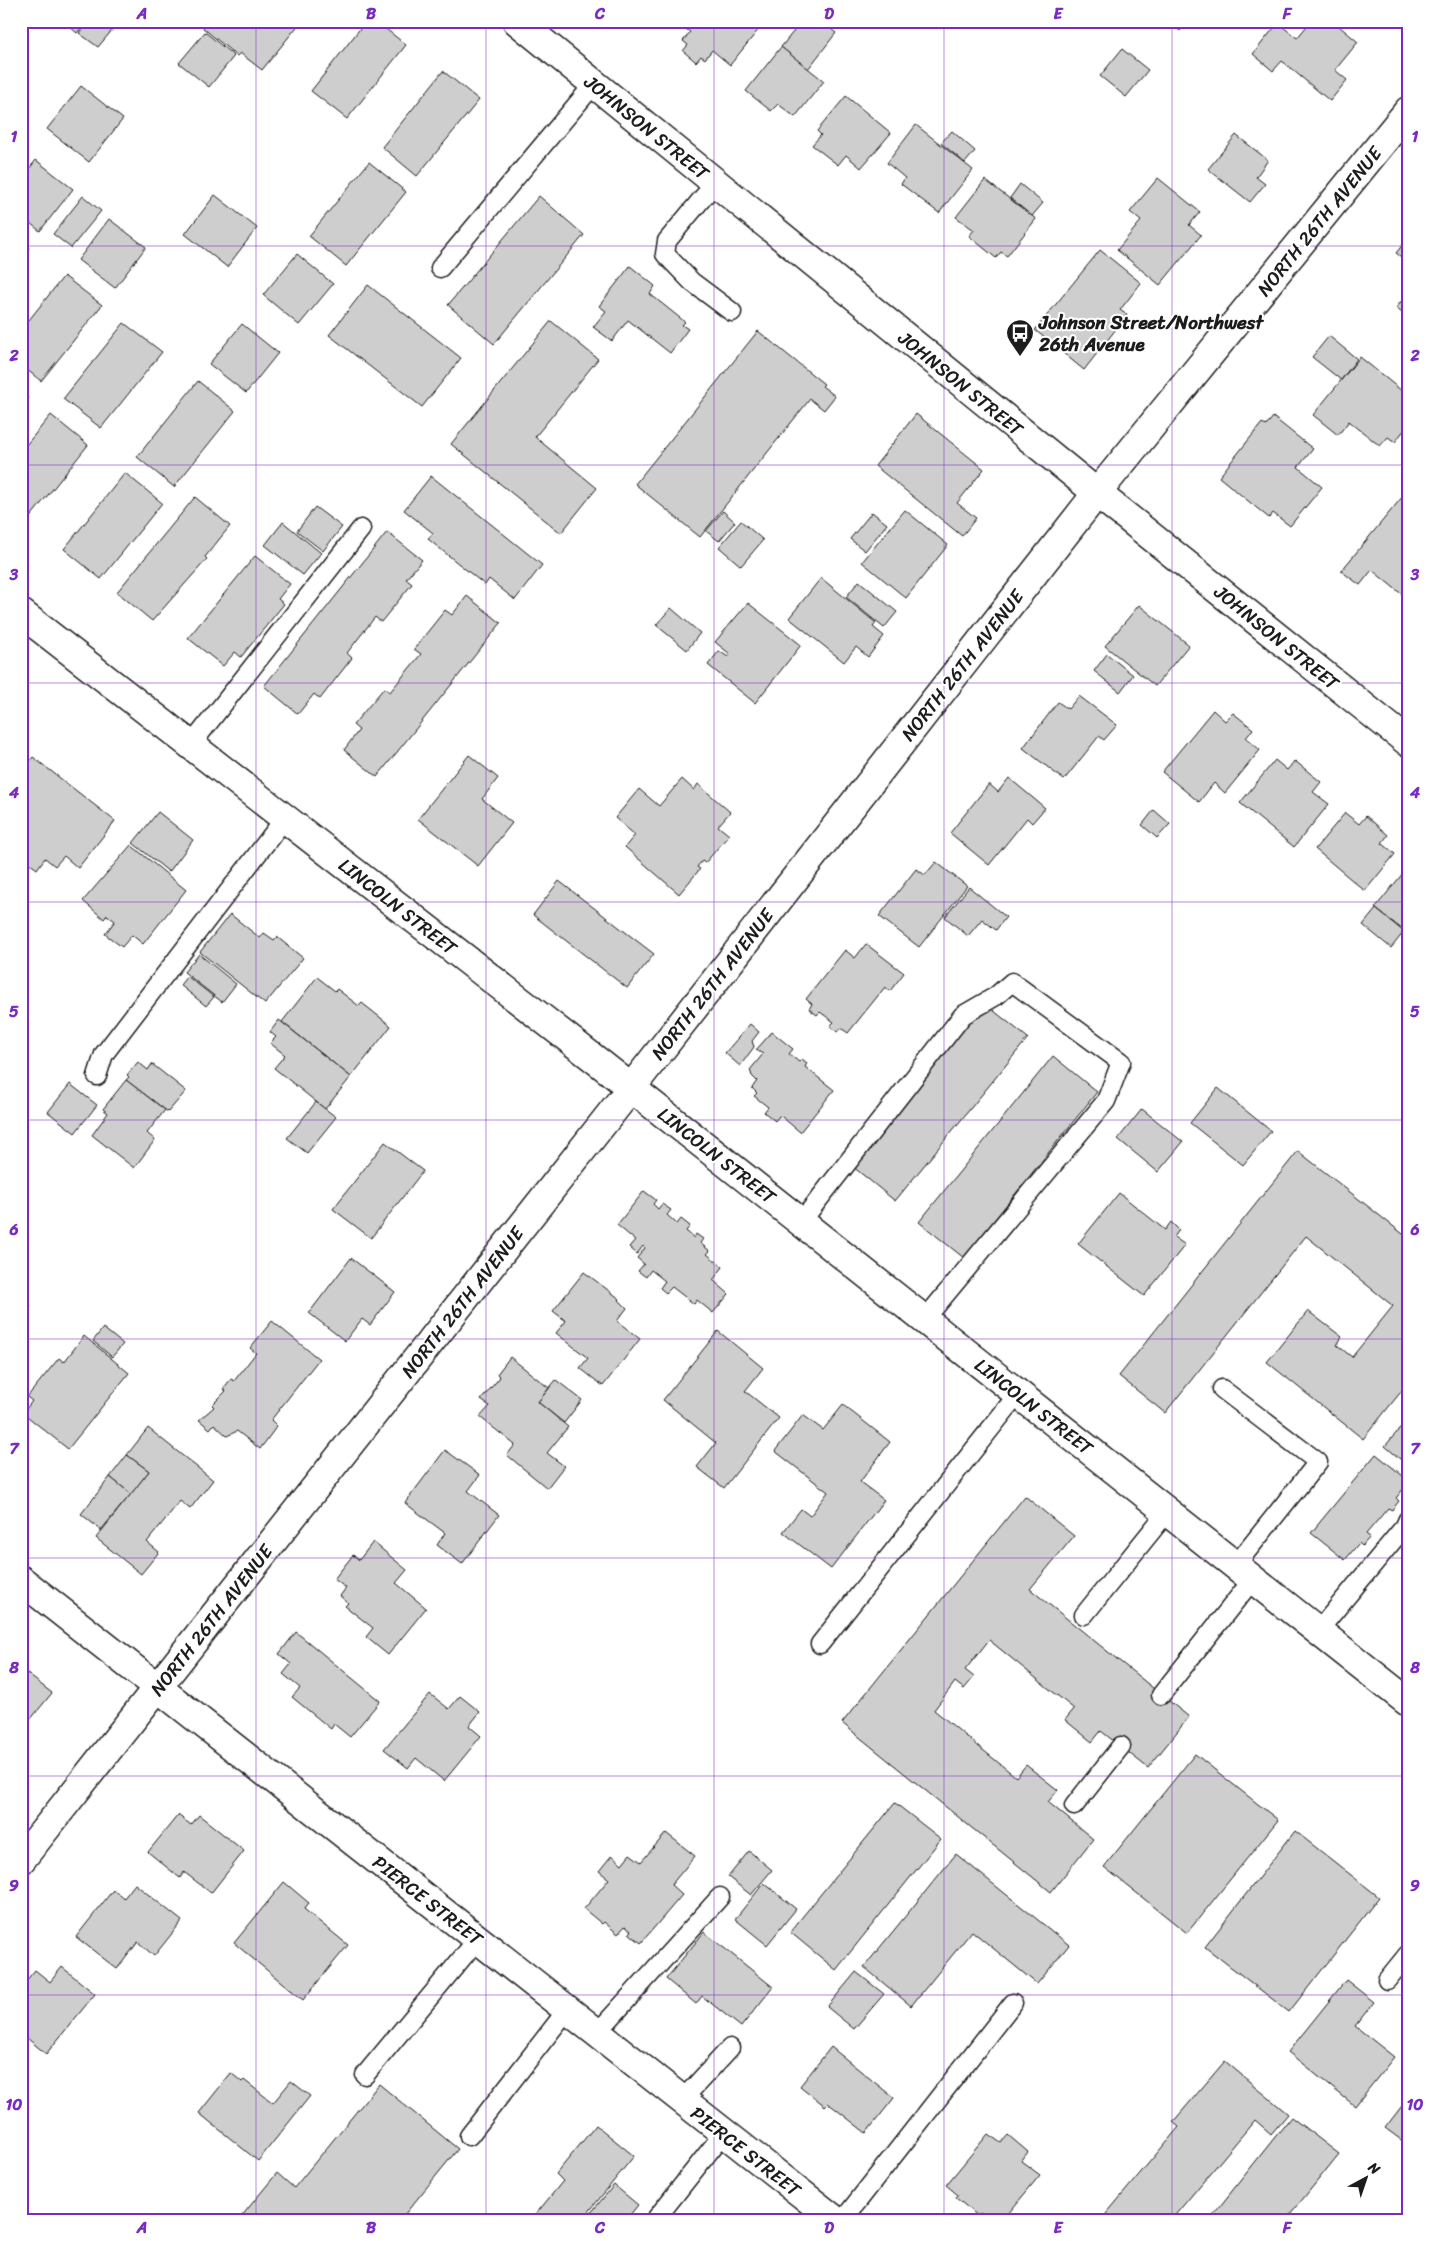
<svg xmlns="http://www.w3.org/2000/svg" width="1429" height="2241" font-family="Sriracha,sans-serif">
  <rect width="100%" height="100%" fill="#fff"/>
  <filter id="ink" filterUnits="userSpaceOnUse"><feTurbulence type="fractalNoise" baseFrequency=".02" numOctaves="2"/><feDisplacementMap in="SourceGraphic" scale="10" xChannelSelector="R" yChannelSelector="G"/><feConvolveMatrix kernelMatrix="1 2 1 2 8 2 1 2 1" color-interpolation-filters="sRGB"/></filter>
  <g filter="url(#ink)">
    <g fill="#cecece" stroke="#1c1c1c">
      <polygon points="63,21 87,21 77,33"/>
      <polygon points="88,21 118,21 119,22 98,47 79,33"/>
      <polygon points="200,21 298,21 300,23 262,70 240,53 237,56 203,28 205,25"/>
      <polygon points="366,21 376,21 406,45 347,119 311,91"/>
      <polygon points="691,21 750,21 759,29 730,65 712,50 705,59 701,56 696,62 683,51 688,45 683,41 690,32 686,29"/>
      <polygon points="802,21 821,21 836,33 808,69 781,47"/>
      <polygon points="1168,21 1187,21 1180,31"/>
      <polygon points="1311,21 1333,21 1358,42 1335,70 1347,80 1330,101 1282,61 1273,71 1253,54 1278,23 1297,38"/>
      <polygon points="205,32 234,56 209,87 179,63"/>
      <polygon points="781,47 824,81 795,117 778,104 771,111 746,91"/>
      <polygon points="1122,49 1148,70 1126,97 1100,76"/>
      <polygon points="443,71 479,100 417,176 382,147"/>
      <polygon points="81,86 123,119 89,162 47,129"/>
      <polygon points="846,96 891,133 861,168 846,155 838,165 812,145 821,135 817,131"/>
      <polygon points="916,125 973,170 939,213 901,184 905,178 887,163"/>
      <polygon points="952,131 975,151 965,163 941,143"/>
      <polygon points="1236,135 1268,160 1256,177 1265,184 1250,202 1208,169"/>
      <polygon points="36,160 73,189 40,231 21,216 21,179"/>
      <polygon points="369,162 406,192 346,266 309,236"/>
      <polygon points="1158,178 1200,212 1189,225 1201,235 1160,285 1117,250 1141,221 1130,212"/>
      <polygon points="985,180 1036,219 1007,256 1001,252 996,258 969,236 974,230 956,217"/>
      <polygon points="1020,184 1043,203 1032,216 1010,198"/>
      <polygon points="215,195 257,228 227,267 185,234"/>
      <polygon points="83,196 101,211 71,248 53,234"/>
      <polygon points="539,196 584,235 494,344 448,305"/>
      <polygon points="109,219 146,247 115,288 78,260"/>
      <polygon points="1408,238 1408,262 1396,253"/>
      <polygon points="21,242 29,248 21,258"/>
      <polygon points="1100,250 1141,283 1120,310 1127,315 1084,370 1035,330"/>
      <polygon points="297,254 333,284 299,325 263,295"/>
      <polygon points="630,266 655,286 650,294 685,322 682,325 688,329 670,353 628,320 612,341 593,327 606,311 599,306"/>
      <polygon points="64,276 102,305 41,381 21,365 21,330"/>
      <polygon points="368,285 461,358 422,407 329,335"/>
      <polygon points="1408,293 1408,318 1396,308"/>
      <polygon points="551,321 598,359 535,437 597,488 561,533 451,444"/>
      <polygon points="124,323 162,352 101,428 63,399"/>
      <polygon points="242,324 278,353 246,393 209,364"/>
      <polygon points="758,331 824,384 822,386 835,396 824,410 810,399 700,537 635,484"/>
      <polygon points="1329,336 1357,359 1341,380 1312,357"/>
      <polygon points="1360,357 1408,396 1408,425 1395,442 1388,437 1380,446 1349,421 1338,435 1313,415"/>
      <polygon points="198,381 235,411 174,487 137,457"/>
      <polygon points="21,392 29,398 21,407"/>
      <polygon points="916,414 984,469 957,503 976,518 962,536 875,466"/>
      <polygon points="51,415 88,445 28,520 21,515 21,451"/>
      <polygon points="1273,417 1313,449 1298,467 1322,487 1290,526 1273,513 1269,518 1219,477 1262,423 1266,426"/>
      <polygon points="125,473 162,503 101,579 64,549"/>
      <polygon points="431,476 542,565 515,600 489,579 485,585 428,539 433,533 404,510"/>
      <polygon points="1408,490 1408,592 1404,596 1372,570 1360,585 1341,571"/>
      <polygon points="195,497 230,526 205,557 207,559 152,621 117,592"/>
      <polygon points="315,507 342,527 323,551 297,531"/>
      <polygon points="905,510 948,545 906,598 862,562"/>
      <polygon points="723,511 735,522 719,541 706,531"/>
      <polygon points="872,512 887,524 865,551 850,539"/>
      <polygon points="741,521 763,540 741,566 719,547"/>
      <polygon points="283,522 321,553 303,575 265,545"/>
      <polygon points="387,532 422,560 406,579 412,584 381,622 375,617 347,653 352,658 320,699 314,694 298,714 264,686"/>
      <polygon points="255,556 290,584 278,599 284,604 241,657 235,652 223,666 188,638"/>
      <polygon points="821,578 876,623 873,627 884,636 868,657 856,647 844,662 789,618"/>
      <polygon points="859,581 897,612 884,628 846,597"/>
      <polygon points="467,596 501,623 377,777 344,750 359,730 353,725 384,688 390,692 421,654 414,649 445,610 452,615"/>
      <polygon points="748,603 801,645 755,703 708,665 719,651 728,657 730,654 715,642"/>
      <polygon points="1139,605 1189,645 1155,686 1105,646"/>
      <polygon points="671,608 700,633 687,650 656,625"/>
      <polygon points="1107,654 1133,675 1120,692 1094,671"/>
      <polygon points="1079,696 1117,725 1104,740 1099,736 1064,780 1023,748 1058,702 1068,709"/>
      <polygon points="1213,710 1225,721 1233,713 1253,729 1246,738 1260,750 1225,793 1214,783 1199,802 1162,772"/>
      <polygon points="469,755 498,778 482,799 512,823 478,866 418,819"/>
      <polygon points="33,757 115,821 78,868 64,856 55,866 45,858 37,869 21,857 21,772"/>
      <polygon points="1275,760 1287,770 1295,761 1321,782 1313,792 1329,804 1294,847 1240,803"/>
      <polygon points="1009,778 1045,808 1032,823 1027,818 989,865 950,833 989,784 998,792"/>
      <polygon points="682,779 694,790 698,784 730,812 718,826 729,835 705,863 702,861 697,867 700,869 679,894 625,847 635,835 615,818 639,789 659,806"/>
      <polygon points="1154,810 1170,824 1157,838 1142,825"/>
      <polygon points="158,812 193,840 169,872 133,843"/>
      <polygon points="1345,813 1359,824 1366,816 1388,835 1382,843 1395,854 1365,891 1315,849"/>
      <polygon points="131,845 186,890 143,944 132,935 122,947 105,934 115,921 107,915 104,919 83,901"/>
      <polygon points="936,862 967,886 919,947 879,916 916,869 925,875"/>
      <polygon points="1408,867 1408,934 1375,908"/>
      <polygon points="559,881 654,954 627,988 533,915"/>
      <polygon points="969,887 1006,917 996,930 982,919 968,936 945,917"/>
      <polygon points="1376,909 1404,932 1391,948 1363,925"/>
      <polygon points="230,914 260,938 264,933 274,940 277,937 303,958 265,1004 200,952"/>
      <polygon points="866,944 904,973 890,991 885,987 848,1033 841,1028 838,1032 830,1026 834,1022 820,1012 817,1015 809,1009 812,1004 806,999 845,950 855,958"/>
      <polygon points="199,954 236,984 222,1002 184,972"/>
      <polygon points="187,976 214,997 206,1006 180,985"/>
      <polygon points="317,977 335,991 337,989 359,1006 362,1003 391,1026 351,1077 282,1022"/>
      <polygon points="984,1003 1028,1038 895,1201 852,1166"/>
      <polygon points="279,1020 351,1077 325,1109 274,1068 285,1055 270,1043 276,1037 270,1032"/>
      <polygon points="750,1024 759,1032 752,1041 754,1047 740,1066 725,1053"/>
      <polygon points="772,1032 793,1049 789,1054 799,1062 802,1059 807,1063 805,1067 834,1090 800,1132 782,1117 779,1116 775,1121 764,1112 768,1107 754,1096 757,1093 752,1088 757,1081 752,1076 750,1070 763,1054 756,1050"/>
      <polygon points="1053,1056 1097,1092 964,1258 919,1222"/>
      <polygon points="138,1062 148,1070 152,1064 186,1091 168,1112 126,1080 129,1077 127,1075"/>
      <polygon points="126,1080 165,1110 147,1133 155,1140 134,1168 92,1135 108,1113 103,1109"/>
      <polygon points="70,1084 97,1105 75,1133 48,1112"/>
      <polygon points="1218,1088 1271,1131 1243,1165 1190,1123"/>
      <polygon points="316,1102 336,1117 307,1153 287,1138"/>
      <polygon points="1142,1109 1183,1142 1158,1172 1118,1139"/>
      <polygon points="385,1142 423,1171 371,1238 333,1209"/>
      <polygon points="1298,1151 1408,1238 1408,1383 1363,1439 1267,1362 1308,1311 1342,1337 1337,1345 1352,1357 1393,1306 1306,1236 1165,1413 1119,1376"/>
      <polygon points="644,1191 656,1200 653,1204 658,1209 662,1204 671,1210 667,1215 677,1224 681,1219 690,1226 686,1231 694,1238 696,1234 703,1239 700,1243 710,1251 707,1254 723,1267 713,1280 729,1294 713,1313 697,1300 694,1304 672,1287 666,1293 660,1288 665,1281 651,1270 646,1277 638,1271 644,1264 637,1258 645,1248 643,1246 637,1254 629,1247 635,1240 617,1225"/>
      <polygon points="1119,1193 1165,1230 1171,1222 1179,1230 1174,1237 1185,1245 1144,1296 1078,1244"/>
      <polygon points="351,1258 395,1292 370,1325 362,1319 345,1341 309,1313"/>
      <polygon points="584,1272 620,1299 619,1300 627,1308 617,1321 640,1339 603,1386 580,1368 588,1358 556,1333 566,1321 553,1311"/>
      <polygon points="21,1298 31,1306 21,1318"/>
      <polygon points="272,1321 319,1359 271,1420 277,1426 260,1449 237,1431 227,1436 214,1424 210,1429 199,1420 214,1407 212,1405 226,1391 223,1389 231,1379 234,1381 256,1353 250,1348"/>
      <polygon points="103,1328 123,1344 112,1357 93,1341"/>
      <polygon points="718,1331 763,1368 745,1391 779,1418 724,1488 697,1467 716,1443 663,1400"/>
      <polygon points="84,1336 129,1373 68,1449 23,1413 32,1401 27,1397 59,1358 64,1362"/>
      <polygon points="510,1357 549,1388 538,1402 568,1427 547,1453 564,1466 547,1488 507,1455 515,1445 480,1417 490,1406 481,1400 500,1377 497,1374"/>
      <polygon points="556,1380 582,1400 564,1423 538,1402"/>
      <polygon points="843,1405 890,1442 860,1482 884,1500 831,1569 783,1532 801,1509 810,1516 828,1492 775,1451 803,1415 823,1430"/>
      <polygon points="1405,1423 1408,1425 1407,1465 1385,1446"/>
      <polygon points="148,1428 213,1480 190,1509 180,1501 147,1542 159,1552 141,1574 96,1538 149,1471 127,1455"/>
      <polygon points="445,1450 480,1475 468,1491 499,1515 462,1564 437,1545 445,1533 405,1503"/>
      <polygon points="1376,1454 1408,1480 1408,1483 1396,1498 1399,1501 1392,1510 1388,1508 1366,1534 1370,1537 1362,1546 1359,1543 1345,1560 1311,1533"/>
      <polygon points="127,1455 149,1471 131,1494 110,1477"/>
      <polygon points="110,1477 131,1494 101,1530 81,1514"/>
      <polygon points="1025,1496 1074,1536 1030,1589 1189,1717 1148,1768 1101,1731 1092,1742 1065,1720 1074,1709 989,1640 965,1670 974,1677 964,1689 955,1682 934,1710 1016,1777 1026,1765 1058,1790 1048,1802 1093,1839 1051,1892 842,1723"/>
      <polygon points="373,1542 407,1570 396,1583 426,1608 388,1655 366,1637 373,1628 345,1606 348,1603 340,1596 346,1588 334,1579 353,1555 359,1560"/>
      <polygon points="296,1632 380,1701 350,1737 334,1724 331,1729 292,1697 300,1688 283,1674 291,1664 279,1654"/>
      <polygon points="21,1669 52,1693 21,1731"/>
      <polygon points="430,1694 449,1709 460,1696 480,1712 469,1726 481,1736 444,1781 416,1758 408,1768 384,1749"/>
      <polygon points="1195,1754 1278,1820 1187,1933 1104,1867"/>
      <polygon points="895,1803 941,1839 836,1970 790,1932"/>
      <polygon points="178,1815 191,1825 199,1815 244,1851 211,1893 184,1872 180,1878 148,1852"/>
      <polygon points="1295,1831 1379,1897 1289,2012 1205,1947"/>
      <polygon points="666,1833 695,1856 671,1885 682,1895 641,1943 629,1933 631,1931 625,1926 618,1934 604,1922 602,1924 584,1909 609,1879 599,1871 612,1855 622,1864 630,1854 641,1862"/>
      <polygon points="749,1851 772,1870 751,1895 728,1877"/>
      <polygon points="956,1854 1069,1945 1037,1984 972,1931 911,2006 864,1967"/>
      <polygon points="284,1882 309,1903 304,1909 348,1945 303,2000 234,1943"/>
      <polygon points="764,1883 796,1909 767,1945 735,1919"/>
      <polygon points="135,1884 182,1921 154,1956 138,1942 117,1969 76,1937 113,1890 124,1898"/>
      <polygon points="704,1932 773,1987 741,2027 702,1996 696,2004 666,1979"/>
      <polygon points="62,1967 95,1994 46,2054 21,2033 21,1987 35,1970 50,1982"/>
      <polygon points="856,1972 884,1994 854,2029 827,2007"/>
      <polygon points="1346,1980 1374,2002 1355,2026 1394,2057 1355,2106 1288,2052"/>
      <polygon points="831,2047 894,2098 866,2133 828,2103 825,2106 800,2086"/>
      <polygon points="1225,2061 1288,2114 1271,2134 1255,2120 1171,2220 1101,2220 1179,2127 1173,2122"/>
      <polygon points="231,2073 242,2082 244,2080 273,2103 291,2081 310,2096 258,2161 199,2113"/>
      <polygon points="379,2084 458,2149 400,2220 243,2220 241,2217 277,2173 294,2188"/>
      <polygon points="1408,2098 1408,2145 1385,2128"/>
      <polygon points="1291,2117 1339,2154 1286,2220 1209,2220"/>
      <polygon points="596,2125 634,2156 582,2220 531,2220 563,2181 556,2174"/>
      <polygon points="988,2134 1001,2143 1008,2135 1028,2152 1021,2161 1040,2175 1003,2220 989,2220 980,2213 978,2216 956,2198 958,2195 946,2185"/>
      <polygon points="614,2185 638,2205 626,2220 585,2220"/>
    </g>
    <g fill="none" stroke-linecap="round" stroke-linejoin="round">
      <g stroke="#1c1c1c" stroke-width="21">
        <g id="lane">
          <polyline points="715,183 667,241 665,254 692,282 732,312"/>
          <polyline points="440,268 594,84"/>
          <polyline points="191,745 361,529"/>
          <polyline points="97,1076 104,1054 285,818"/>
          <polyline points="801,1222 963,1015 996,996 1012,982 1121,1062 1106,1101 925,1319"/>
          <polyline points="1222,1389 1318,1462 1235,1566"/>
          <polyline points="1084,1615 1167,1512"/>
          <polyline points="1318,1631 1405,1526 1408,1519"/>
          <polyline points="820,1644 1018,1394"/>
          <polyline points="1161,1695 1253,1579"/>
          <polyline points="1074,1806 1121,1746"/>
          <polyline points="1387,1980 1408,1954"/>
          <polyline points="597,2033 720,1897"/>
          <polyline points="365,2075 477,1940"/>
          <polyline points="682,2100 730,2048"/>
          <polyline points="469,2136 567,2010"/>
          <polyline points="655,2220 723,2134"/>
          <polyline points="843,2220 1013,2003"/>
        </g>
      </g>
      <g stroke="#1c1c1c" stroke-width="31">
        <g id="street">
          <polyline points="21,613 601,1064 1408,1702"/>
          <polyline points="21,1580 835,2220"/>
        </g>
      </g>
      <g stroke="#1c1c1c" stroke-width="31">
        <g id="secondary">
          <polyline points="517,21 1097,493 1408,742"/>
          <polyline points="21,1860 631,1088 1097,493 1408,111"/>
        </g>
      </g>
      <use href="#lane" stroke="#fff" stroke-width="18"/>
      <use href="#street" stroke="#fff" stroke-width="28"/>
      <use href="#secondary" stroke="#fff" stroke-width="28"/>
    </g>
  </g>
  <path fill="none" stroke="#7b2cbf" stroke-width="1" stroke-opacity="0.55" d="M256,21v2199M486,21v2199M714,21v2199M944,21v2199M1172,21v2199M21,246h1387M21,465h1387M21,683h1387M21,902h1387M21,1120h1387M21,1339h1387M21,1558h1387M21,1776h1387M21,1995h1387"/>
  <defs>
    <g id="bus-pin" transform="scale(1.4375)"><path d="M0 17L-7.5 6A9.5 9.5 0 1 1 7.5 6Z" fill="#1c1c1c" stroke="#fff"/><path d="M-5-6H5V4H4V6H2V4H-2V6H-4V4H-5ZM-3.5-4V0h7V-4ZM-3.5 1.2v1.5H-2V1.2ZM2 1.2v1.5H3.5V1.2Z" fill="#fff"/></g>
  </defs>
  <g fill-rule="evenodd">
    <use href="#bus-pin" x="1020" y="333"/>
  </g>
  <g text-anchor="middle" stroke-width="4" stroke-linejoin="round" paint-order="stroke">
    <g font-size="19" fill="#1c1c1c" stroke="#fff">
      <text transform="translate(647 127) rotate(39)" y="7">JOHNSON STREET</text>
      <text transform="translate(1319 221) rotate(-51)" y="7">NORTH 26TH AVENUE</text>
      <text transform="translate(961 383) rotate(39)" y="7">JOHNSON STREET</text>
      <text transform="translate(1277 637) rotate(39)" y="7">JOHNSON STREET</text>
      <text transform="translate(962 665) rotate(-52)" y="7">NORTH 26TH AVENUE</text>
      <text transform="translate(398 906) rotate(38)" y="7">LINCOLN STREET</text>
      <text transform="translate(712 984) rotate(-52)" y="7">NORTH 26TH AVENUE</text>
      <text transform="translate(717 1155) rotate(38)" y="7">LINCOLN STREET</text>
      <text transform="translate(462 1302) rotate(-52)" y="7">NORTH 26TH AVENUE</text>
      <text transform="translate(1034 1406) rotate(38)" y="7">LINCOLN STREET</text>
      <text transform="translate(211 1620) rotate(-52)" y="7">NORTH 26TH AVENUE</text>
      <text transform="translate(428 1900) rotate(38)" y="7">PIERCE STREET</text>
      <text transform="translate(746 2151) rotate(38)" y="7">PIERCE STREET</text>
    </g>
    <g font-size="19" font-weight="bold" fill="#1c1c1c" stroke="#fff" text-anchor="start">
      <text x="1039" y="329">Johnson Street/Northwest<tspan x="1039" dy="22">26th Avenue</tspan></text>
    </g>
  </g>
  <rect width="1429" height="2241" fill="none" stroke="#fff" stroke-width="55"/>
  <g transform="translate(1366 2178) rotate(40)" stroke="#ffffff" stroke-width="4" paint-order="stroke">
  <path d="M0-4L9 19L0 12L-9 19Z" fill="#1c1c1c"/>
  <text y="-8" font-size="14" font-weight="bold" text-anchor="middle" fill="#1c1c1c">N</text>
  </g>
  <rect x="28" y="28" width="1374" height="2186" fill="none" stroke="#7b2cbf" stroke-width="2"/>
  <g font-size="16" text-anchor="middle" font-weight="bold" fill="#7b2cbf">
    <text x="142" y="19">A</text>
    <text x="371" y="19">B</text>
    <text x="600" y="19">C</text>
    <text x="829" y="19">D</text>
    <text x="1058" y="19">E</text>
    <text x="1287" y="19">F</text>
    <text x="14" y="142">1</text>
    <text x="1415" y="142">1</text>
    <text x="14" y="361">2</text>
    <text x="1415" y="361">2</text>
    <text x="14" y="580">3</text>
    <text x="1415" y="580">3</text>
    <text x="14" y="798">4</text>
    <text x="1415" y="798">4</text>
    <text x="14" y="1017">5</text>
    <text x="1415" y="1017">5</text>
    <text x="14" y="1235">6</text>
    <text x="1415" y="1235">6</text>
    <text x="14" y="1454">7</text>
    <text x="1415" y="1454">7</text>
    <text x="14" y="1673">8</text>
    <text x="1415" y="1673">8</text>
    <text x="14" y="1891">9</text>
    <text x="1415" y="1891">9</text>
    <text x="14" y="2110">10</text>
    <text x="1415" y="2110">10</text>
    <text x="142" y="2233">A</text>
    <text x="371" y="2233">B</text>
    <text x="600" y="2233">C</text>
    <text x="829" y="2233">D</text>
    <text x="1058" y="2233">E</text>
    <text x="1287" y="2233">F</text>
  </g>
</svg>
